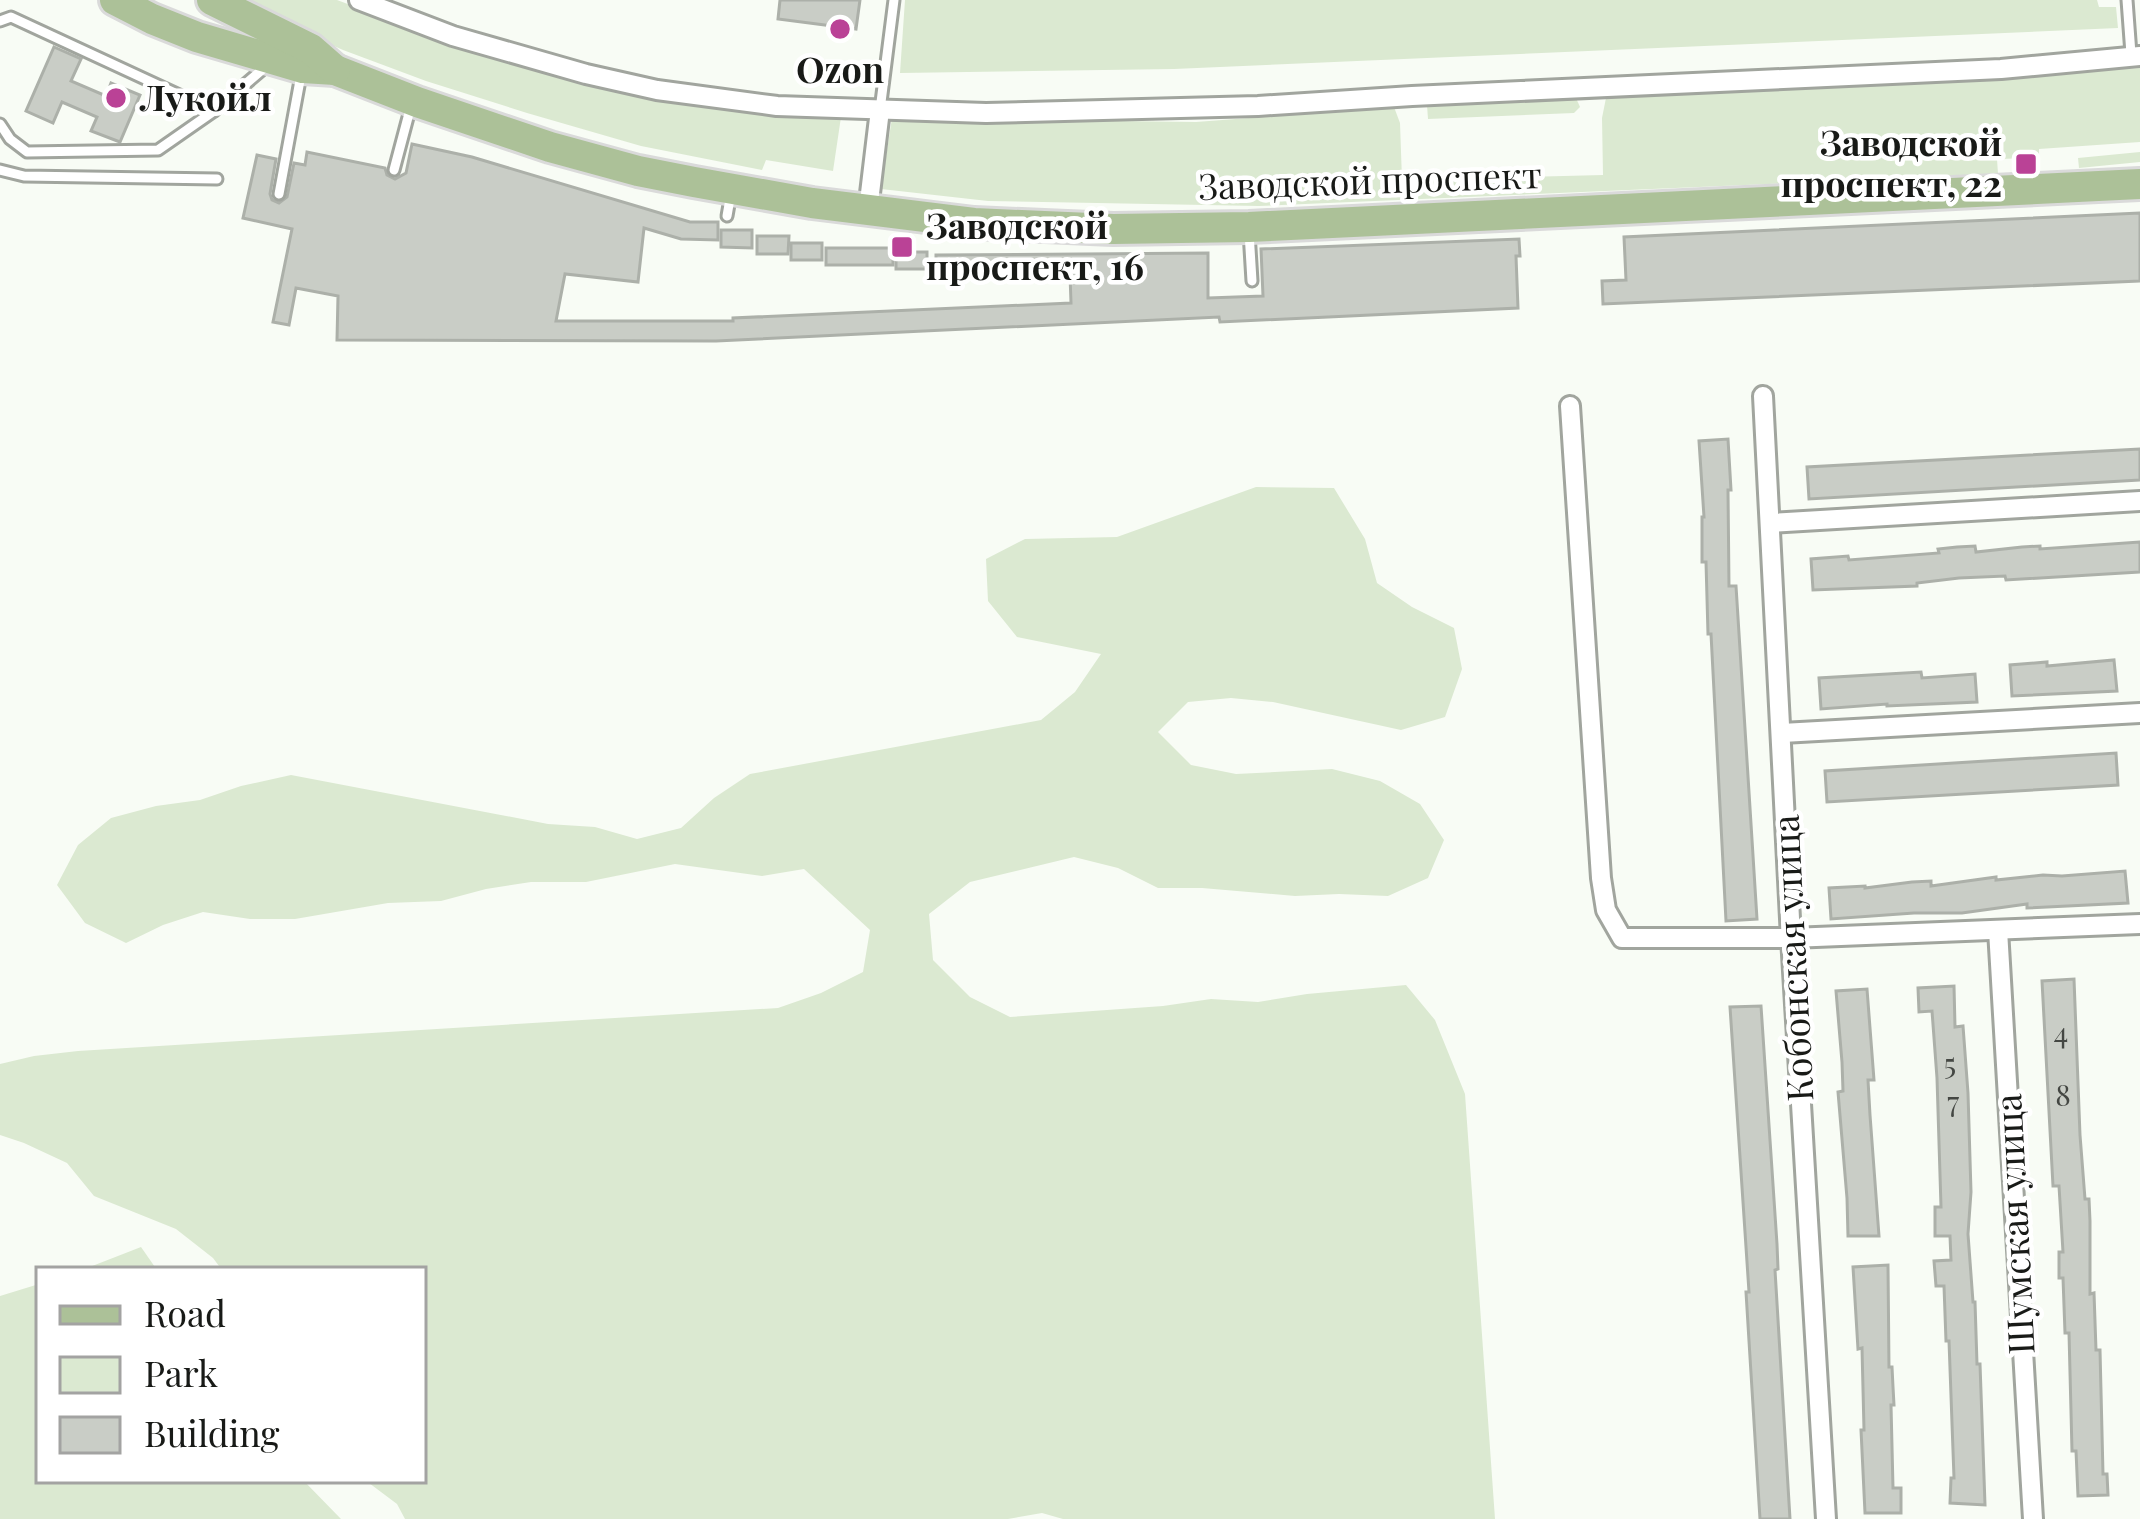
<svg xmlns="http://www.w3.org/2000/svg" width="2140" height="1519" font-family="'Playfair Display',serif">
  <rect width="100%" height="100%" fill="#f8fcf5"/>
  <g fill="#dbe9d1">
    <polygon points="231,0 337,0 428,34 631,93 736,109 841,117 833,171 766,160 762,170 641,146 527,113 426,81 343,50"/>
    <polygon points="905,0 2097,0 2099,7 2116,7 2118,28 1174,69 900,73"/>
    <polygon points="2140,68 2140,142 2039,149 2039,158 1997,159 1998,174 1259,206 988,201 881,189 892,118 1196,122 1394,107 1400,123 1402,180 1603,175 1602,118 1606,98"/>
    <polygon points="1576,98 1580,107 1574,113 1428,119 1427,105"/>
    <polygon points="2140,152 2140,162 2079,168 2078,158"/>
    <polygon points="1256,487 1334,488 1365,539 1377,583 1412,607 1454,628 1462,669 1445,717 1401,730 1273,702 1231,698 1188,702 1158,732 1191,765 1236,774 1332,769 1380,781 1420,804 1444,840 1428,878 1388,896 1339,894 1295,896 1202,888 1158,888 1118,868 1074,857 970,882 929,914 933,960 970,997 1010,1017 1163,1006 1211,999 1258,1002 1307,994 1406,985 1435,1020 1465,1094 1495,1519 1063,1519 1042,1513 1008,1519 405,1519 397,1504 365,1480 423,1480 423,1270 222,1270 213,1258 176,1229 94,1196 67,1163 24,1143 0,1135 0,1064 34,1056 78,1051 778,1008 821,993 863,972 870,930 804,869 762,876 675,864 586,882 531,882 486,889 441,901 388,903 295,919 250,919 203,912 163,925 126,943 85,923 57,885 78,845 111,818 156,806 200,800 241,786 291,775 548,824 595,827 637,839 681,828 714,798 750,774 1041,720 1075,692 1101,654 1017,637 988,601 986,559 1025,539 1117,537"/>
    <polygon points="141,1247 157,1270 82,1270"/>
    <polygon points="39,1284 39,1480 303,1480 341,1519 0,1519 0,1296"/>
  </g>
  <g fill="#c9cdc6" stroke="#acb0a9" stroke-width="3">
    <polygon points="780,0 860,0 856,29 778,19"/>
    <polygon points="54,47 81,59 71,81 106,96 111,83 140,95 120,142 91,131 97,117 62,102 53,123 26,111"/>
    <polygon points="412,144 472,157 690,222 718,222 718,240 681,239 644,228 638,282 565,274 556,321 733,321 733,318 1071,303 1070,275 936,276 936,255 1208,253 1208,298 1263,296 1261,249 1519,239 1520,256 1516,256 1518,308 1220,322 1219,317 716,341 337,340 338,296 296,288 289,325 273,322 292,229 243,218 257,155 276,159 270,194 272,200 279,203 287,197 294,163 305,165 307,152 385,168 387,175 395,179 406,173"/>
    <polygon points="2140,213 2140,281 1603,304 1602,281 1626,280 1624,237"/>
    <polygon points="721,230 752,230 752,248 721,247"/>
    <polygon points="757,236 789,236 788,254 757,254"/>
    <rect x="791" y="243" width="31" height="17"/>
    <rect x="826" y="248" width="67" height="17"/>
    <rect x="896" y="252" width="31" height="17"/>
    <polygon points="1728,439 1731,490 1728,490 1729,586 1736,586 1757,919 1726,921 1711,634 1708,634 1706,562 1702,562 1702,517 1704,517 1699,441"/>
    <polygon points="2140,449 2140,480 1809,499 1807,467"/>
    <polygon points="2140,542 2140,572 2006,580 2005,576 1959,578 1917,583 1917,586 1813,590 1811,559 1848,556 1849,560 1939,553 1938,549 1957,547 1975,546 1976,552 2022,547 2040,546 2040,549"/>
    <polygon points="2114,660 2117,691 2012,696 2010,665 2047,662 2047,666"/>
    <polygon points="1921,672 1922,678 1975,674 1977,702 1887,706 1887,704 1821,709 1819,678"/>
    <polygon points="2116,753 2118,785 1827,802 1825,771"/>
    <polygon points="2125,871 2128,903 2027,908 2027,904 1962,913 1914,913 1831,919 1829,888 1865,886 1865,888 1912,882 1931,881 1931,886 1996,877 1996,880 2043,875 2062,876"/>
    <polygon points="2074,979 2080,1135 2085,1199 2089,1199 2090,1221 2090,1294 2094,1293 2096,1350 2100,1350 2103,1474 2107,1474 2108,1495 2078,1496 2076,1451 2072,1451 2069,1333 2065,1333 2063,1278 2059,1278 2059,1252 2063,1252 2059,1186 2053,1186 2042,981"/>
    <polygon points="1954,986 1955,1027 1963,1026 1968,1093 1971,1192 1968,1234 1973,1302 1975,1302 1977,1364 1980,1364 1985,1505 1950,1503 1951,1478 1954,1478 1949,1341 1946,1341 1944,1286 1936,1286 1934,1261 1951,1260 1950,1236 1935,1236 1935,1207 1941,1207 1937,1078 1932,1011 1919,1012 1918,988"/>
    <polygon points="1867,989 1874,1080 1868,1080 1870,1115 1879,1236 1848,1236 1847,1198 1838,1092 1843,1091 1842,1062 1836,991"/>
    <polygon points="1761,1006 1777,1244 1778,1269 1775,1270 1790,1519 1760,1519 1749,1341 1746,1292 1749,1292 1730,1007"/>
    <polygon points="1888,1265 1889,1367 1892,1367 1893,1387 1894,1405 1891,1405 1893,1488 1901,1488 1901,1513 1865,1513 1861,1430 1864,1430 1862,1348 1858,1349 1853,1267"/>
  </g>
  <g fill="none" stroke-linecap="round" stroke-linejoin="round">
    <g stroke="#a1a59e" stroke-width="15">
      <g id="service">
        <polyline points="2127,0 2131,54"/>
        <polyline points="0,21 11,17 214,111"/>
        <polyline points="880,110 894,0"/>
        <polyline points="0,124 10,139 27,152 158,150 214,111 270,63"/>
        <polyline points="0,170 24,176 217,179"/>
        <polyline points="394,170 411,106"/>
        <polyline points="279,194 301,75"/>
        <polyline points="727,216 731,193"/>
        <polyline points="1249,232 1252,281"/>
      </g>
    </g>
    <g stroke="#a1a59e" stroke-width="24">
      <g id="minor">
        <polyline points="359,0 453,36 586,74 657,90 777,106 986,113 1258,106 1412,96 2001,69 2140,56"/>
        <polyline points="868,210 880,110"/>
        <polyline points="1763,396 1791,938 1826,1519"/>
        <polyline points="1570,406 1601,878 1606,910 1622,938 1791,938 2140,924"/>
        <polyline points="1770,523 2140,501"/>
        <polyline points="1782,733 2140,713"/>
        <polyline points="1998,930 2033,1519"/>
      </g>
    </g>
    <g stroke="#dadada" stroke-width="36">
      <g id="primary">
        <polyline points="115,0 152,19 197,37 303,68 335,70 417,102 550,147 638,171 694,182 812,203 974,223 1113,229 1249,227 2140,184"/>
        <polyline points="212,0 311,49 335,70"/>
      </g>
    </g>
    <use href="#service" stroke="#fff" stroke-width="9"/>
    <use href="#minor" stroke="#fff" stroke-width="18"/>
    <use href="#primary" stroke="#acc198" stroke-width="30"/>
  </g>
  <g fill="#ba4296" stroke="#fff" stroke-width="4.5">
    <circle cx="840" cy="29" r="12"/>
    <circle cx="116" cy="98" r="12"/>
    <rect x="2014" y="152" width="24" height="24" rx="6"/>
    <rect x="890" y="235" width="24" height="24" rx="6"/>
  </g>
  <g text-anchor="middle" stroke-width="9" stroke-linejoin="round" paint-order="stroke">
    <g font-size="30" fill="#444743">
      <text x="2061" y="1044">4</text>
      <text x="1950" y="1075">5</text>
      <text x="2063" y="1106">8</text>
      <text x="1953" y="1113">7</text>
    </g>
    <g font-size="36" font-weight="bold" fill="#181a17" stroke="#fff" text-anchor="start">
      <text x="840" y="83" text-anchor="middle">Ozon</text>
      <text x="140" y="111">Лукойл</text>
      <text x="2002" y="156" text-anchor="end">Заводской<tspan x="2002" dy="41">проспект, 22</tspan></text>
      <text x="926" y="239">Заводской<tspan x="926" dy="41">проспект, 16</tspan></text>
    </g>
    <g font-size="36" fill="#181a17" stroke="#fff">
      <text transform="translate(1370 181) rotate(-2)" y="13">Заводской проспект</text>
      <text transform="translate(1793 958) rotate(-93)" y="13">Кобонская улица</text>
      <text transform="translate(2015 1224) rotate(-93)" y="13">Шумская улица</text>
    </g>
  </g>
  <rect x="36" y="1267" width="390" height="216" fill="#ffffff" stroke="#a3a3a2" stroke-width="3"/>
  <rect x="60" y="1306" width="60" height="18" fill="#acc198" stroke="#a3a3a2" stroke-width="3"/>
  <text x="144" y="1327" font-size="36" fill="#181a17">Road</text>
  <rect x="60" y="1357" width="60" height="36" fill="#dbe9d1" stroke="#a3a3a2" stroke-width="3"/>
  <text x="144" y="1387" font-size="36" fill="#181a17">Park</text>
  <rect x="60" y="1417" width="60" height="36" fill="#c9cdc6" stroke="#a3a3a2" stroke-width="3"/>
  <text x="144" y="1447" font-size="36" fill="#181a17">Building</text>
</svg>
